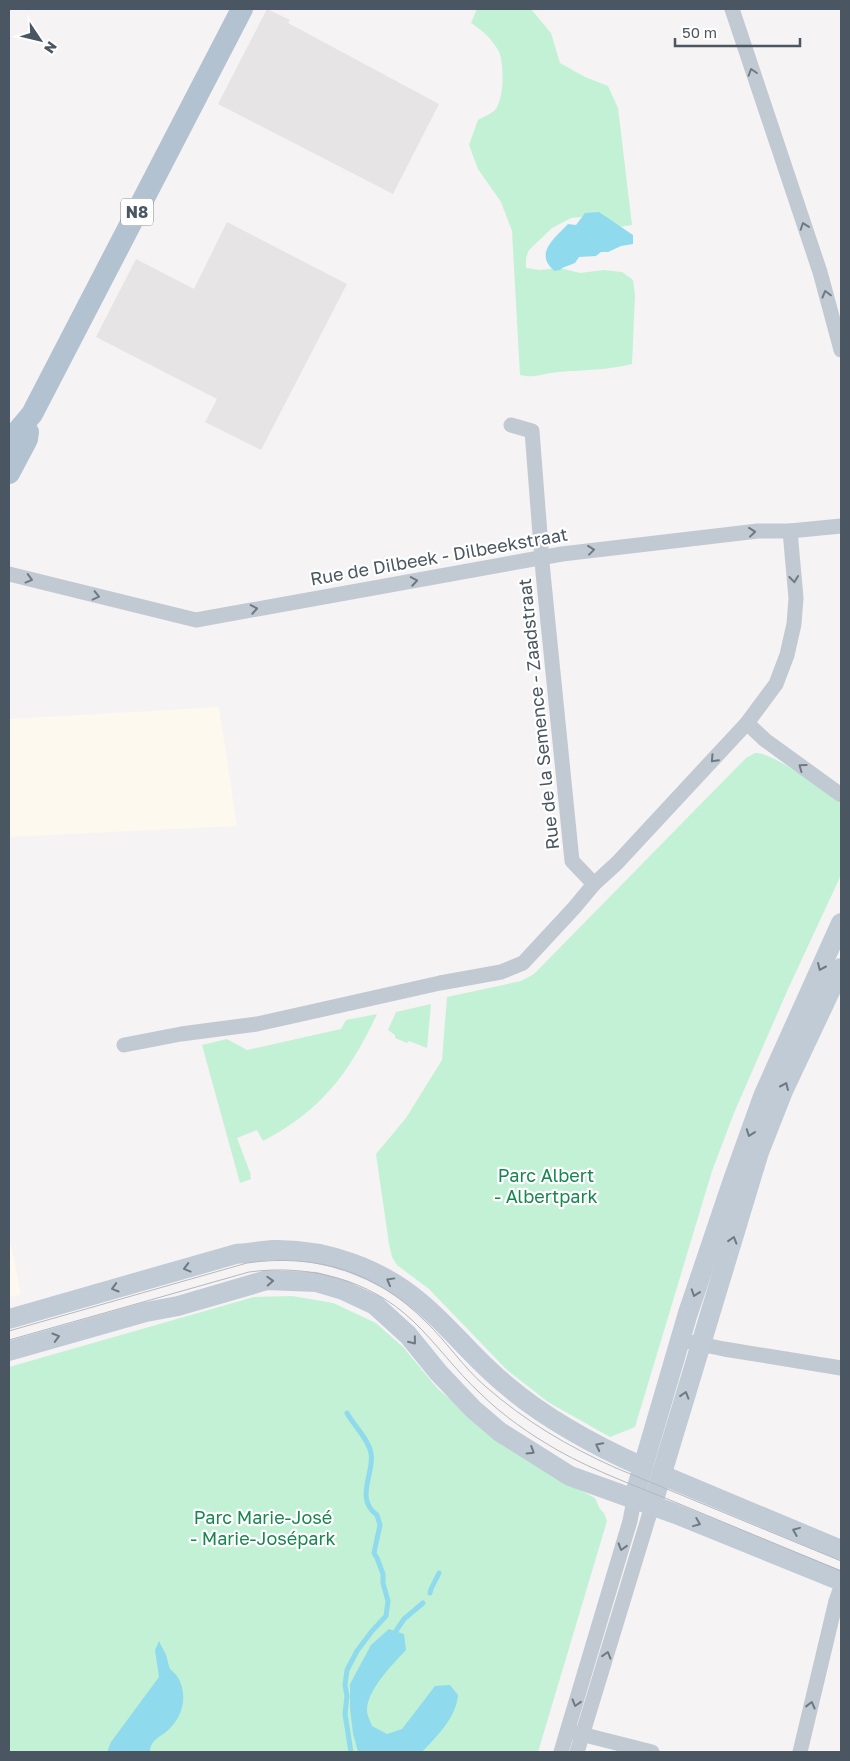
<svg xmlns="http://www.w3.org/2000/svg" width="850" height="1761" font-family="'Golos Text',sans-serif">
  <rect width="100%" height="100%" fill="#f5f3f3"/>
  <g fill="#fdf9ef">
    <polygon points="219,707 237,826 9,837 9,719"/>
    <polygon points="9,1236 21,1294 9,1298"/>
  </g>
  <g fill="#e6e4e5">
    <polygon points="267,9 290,20 288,23 439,104 393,194 218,104"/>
    <polygon points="227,222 347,284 261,450 205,422 217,399 96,337 136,259 194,289"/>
  </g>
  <g fill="#c3f1d5">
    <path d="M477,9h54l20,24 9,30 25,14 23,9 10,22 14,117 -21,3 -20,-12 -20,2 -19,10 -23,22 -3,8v10l14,2 20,-2 20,5 24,-3 18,2 11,8 2,15 -3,69c-24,6 -49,6 -74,8 -15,1 -24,7 -38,3l-8,-144 -11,-29 -23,-33 -9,-24 9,-25c5,-3 13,-6 17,-10 9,-10 10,-48 3,-60 -6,-11 -16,-20 -27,-27z"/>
    <path d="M755,753c20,-1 69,39 86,51v71l-53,114 -54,124 -22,58 -77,256 -25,10 -62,-35 -41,-32 -78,-81 -32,-24 -5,-8 -3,-13 -13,-90 30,-36 36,-58 5,-63 74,-16 13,-7 212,-216z"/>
    <polygon points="431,1004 427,1048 409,1041 407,1043 395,1038 395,1035 388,1030 396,1012"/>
    <path d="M377,1014c-27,58 -56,97 -114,127l-6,-11 -20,8 14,37h-1l1,4 -11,4 -38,-138 25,-6 20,11 94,-21 5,-9z"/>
    <polygon points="292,1296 333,1303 376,1323 403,1347 438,1389 501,1442 548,1473 595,1498 600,1509 604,1513 607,1521 538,1752 9,1752 9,1367 254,1297"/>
  </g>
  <g fill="#90daee">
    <path d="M599,212l34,23v9l-12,2 -13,6h-7l-5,4 -17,1 -4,6 -13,5 -2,2 -5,1c-22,-17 0,-33 13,-47l8,1 9,-12z"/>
    <path d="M389,1629l15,5 2,16c-13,14 -39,40 -39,60 0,5 3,11 5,16l15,8 15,-5 33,-43 15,-1 8,10c-2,23 -21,41 -36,57h-64l-5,-19 -3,-24v-25l21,-39z"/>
    <path d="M159,1641c2,5 5,9 7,14 2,5 2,11 5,15 2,2 4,3 6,6 12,19 6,42 -11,56 -8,6 -16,9 -16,20h-43l4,-10 48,-65 -4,-27z"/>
  </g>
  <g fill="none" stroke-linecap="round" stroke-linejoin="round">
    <g stroke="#90daee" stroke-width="5">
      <path d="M347,1413c7,13 21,25 24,40 4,19 -17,46 6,62l3,10 -6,28 3,5 6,16v9l5,18 -2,15 -14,15 -15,20 -10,19 -2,15 2,11 -2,18 6,38"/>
      <polyline points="430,1593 431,1589 439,1573"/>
      <polyline points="396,1631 404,1619 423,1603"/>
    </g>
    <g stroke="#c1cad2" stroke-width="15">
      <polyline points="732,9 820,272 841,350"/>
      <polyline points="511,425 532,431 543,573 572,861 594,884"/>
      <polyline points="9,574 196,620 562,554 758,531 790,531 841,526"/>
      <polyline points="747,723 765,740 841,795"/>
      <polyline points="124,1045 181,1034 257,1024 440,983 501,972 523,963 574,908 594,884 617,863 747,723 776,684 787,655 794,624 796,598 790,531"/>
      <polyline points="680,1340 724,1349 841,1368"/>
      <polyline points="573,1732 652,1752"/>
      <polyline points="561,1752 630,1521 634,1500"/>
      <polyline points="577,1752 652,1506"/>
      <polyline points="800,1752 836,1601 841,1587"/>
    </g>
    <g stroke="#c1cbd6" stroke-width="20">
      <path d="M9,1319l227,-65c12,-1 25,-3 38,-4 53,-1 107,19 147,53 30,25 54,57 85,82 41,35 88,60 137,82"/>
      <polyline points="9,1351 146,1312 178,1306 267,1280 316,1282 343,1290 375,1305 408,1335 438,1372 473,1409 500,1432 570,1476 676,1514 841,1581"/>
      <polyline points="662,1475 841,1550"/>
      <polyline points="634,1500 637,1487 688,1313 733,1180 764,1094 841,923"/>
      <polyline points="652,1506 759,1152 783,1091 841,968"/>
    </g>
    <g stroke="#b3c2d1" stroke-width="22">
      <polyline points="9,446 16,433 32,414 242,9"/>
      <polyline points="9,473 27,439 28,432"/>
    </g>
    <g stroke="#b5b8bd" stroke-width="1">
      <path d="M9,1331l238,-68c69,-10 130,9 179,59 21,20 37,45 59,64 40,35 82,60 131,82l225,93"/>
      <path d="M9,1340l240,-68c59,-8 120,7 164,49 24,23 43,50 67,72 23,23 51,42 79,58 36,20 74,34 111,49 57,24 114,47 171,71"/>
    </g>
  </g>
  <defs><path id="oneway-chevron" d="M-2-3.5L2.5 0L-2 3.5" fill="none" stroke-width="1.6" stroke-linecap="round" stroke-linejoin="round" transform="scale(1.25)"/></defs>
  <g stroke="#6e7983">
    <use href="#oneway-chevron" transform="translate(752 72) rotate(-108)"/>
    <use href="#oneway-chevron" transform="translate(804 226) rotate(-109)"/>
    <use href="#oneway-chevron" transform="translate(826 294) rotate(-105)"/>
    <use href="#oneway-chevron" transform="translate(752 532) rotate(-6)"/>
    <use href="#oneway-chevron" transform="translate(591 550) rotate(-7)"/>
    <use href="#oneway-chevron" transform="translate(29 579) rotate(15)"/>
    <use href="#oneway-chevron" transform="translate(794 579) rotate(84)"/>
    <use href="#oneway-chevron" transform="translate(414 581) rotate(-10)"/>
    <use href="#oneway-chevron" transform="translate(96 596) rotate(13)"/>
    <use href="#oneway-chevron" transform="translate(254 609) rotate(-10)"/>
    <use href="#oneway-chevron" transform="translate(714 759) rotate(133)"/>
    <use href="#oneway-chevron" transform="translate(802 767) rotate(-144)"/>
    <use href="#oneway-chevron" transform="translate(622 1547) rotate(107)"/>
    <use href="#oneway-chevron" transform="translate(607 1655) rotate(-73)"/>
    <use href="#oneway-chevron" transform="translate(576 1703) rotate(107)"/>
    <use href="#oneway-chevron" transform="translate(811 1705) rotate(-76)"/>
  </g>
  <g stroke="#6e7984">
    <use href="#oneway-chevron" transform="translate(821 967) rotate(114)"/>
    <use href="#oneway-chevron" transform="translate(785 1086) rotate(-66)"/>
    <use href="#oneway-chevron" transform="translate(750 1133) rotate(110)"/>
    <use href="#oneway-chevron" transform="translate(733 1240) rotate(-73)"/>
    <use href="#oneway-chevron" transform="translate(187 1268) rotate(165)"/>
    <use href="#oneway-chevron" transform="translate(270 1281) rotate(-3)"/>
    <use href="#oneway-chevron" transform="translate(390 1281) rotate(-151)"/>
    <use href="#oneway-chevron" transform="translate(115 1288) rotate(164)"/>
    <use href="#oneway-chevron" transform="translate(695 1293) rotate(109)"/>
    <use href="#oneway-chevron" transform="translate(56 1337) rotate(-16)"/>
    <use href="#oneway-chevron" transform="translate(413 1341) rotate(51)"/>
    <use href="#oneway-chevron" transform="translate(685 1395) rotate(-73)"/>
    <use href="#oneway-chevron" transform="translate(599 1446) rotate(-153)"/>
    <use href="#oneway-chevron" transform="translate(531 1451) rotate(32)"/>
    <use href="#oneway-chevron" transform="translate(697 1523) rotate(22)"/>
    <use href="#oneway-chevron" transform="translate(796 1531) rotate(-158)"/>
  </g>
  <g text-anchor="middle" stroke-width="4.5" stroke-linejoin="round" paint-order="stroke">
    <rect fill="#fff" stroke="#808990" stroke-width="1" x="121" y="198.5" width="32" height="27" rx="4"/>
    <g font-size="16" font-weight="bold" fill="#4a5661">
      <text x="137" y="218">N8</text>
    </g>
    <g font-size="18" fill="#4a5661" stroke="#fff">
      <text transform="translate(439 557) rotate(-10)" y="6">Rue de Dilbeek - Dilbeekstraat</text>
      <text transform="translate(539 714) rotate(-96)" y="6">Rue de la Semence - Zaadstraat</text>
    </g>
    <g font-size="18" fill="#17864f" stroke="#fff">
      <text x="546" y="1182">Parc Albert<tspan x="546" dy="21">- Albertpark</tspan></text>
      <text x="263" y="1524">Parc Marie-José<tspan x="263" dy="21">- Marie-Josépark</tspan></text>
    </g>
  </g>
  <rect width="850" height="1761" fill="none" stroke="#4a5661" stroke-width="20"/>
  <g transform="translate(40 40) rotate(125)" stroke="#ffffff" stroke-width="4" paint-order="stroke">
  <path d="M0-4L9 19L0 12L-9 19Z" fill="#4a5661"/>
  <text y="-8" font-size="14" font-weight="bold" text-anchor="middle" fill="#4a5661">N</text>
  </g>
  <path d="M675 38v8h125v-8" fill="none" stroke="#4a5661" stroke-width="2.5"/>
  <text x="682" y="38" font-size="15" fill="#4a5661" stroke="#ffffff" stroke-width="4" paint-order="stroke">50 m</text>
</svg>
